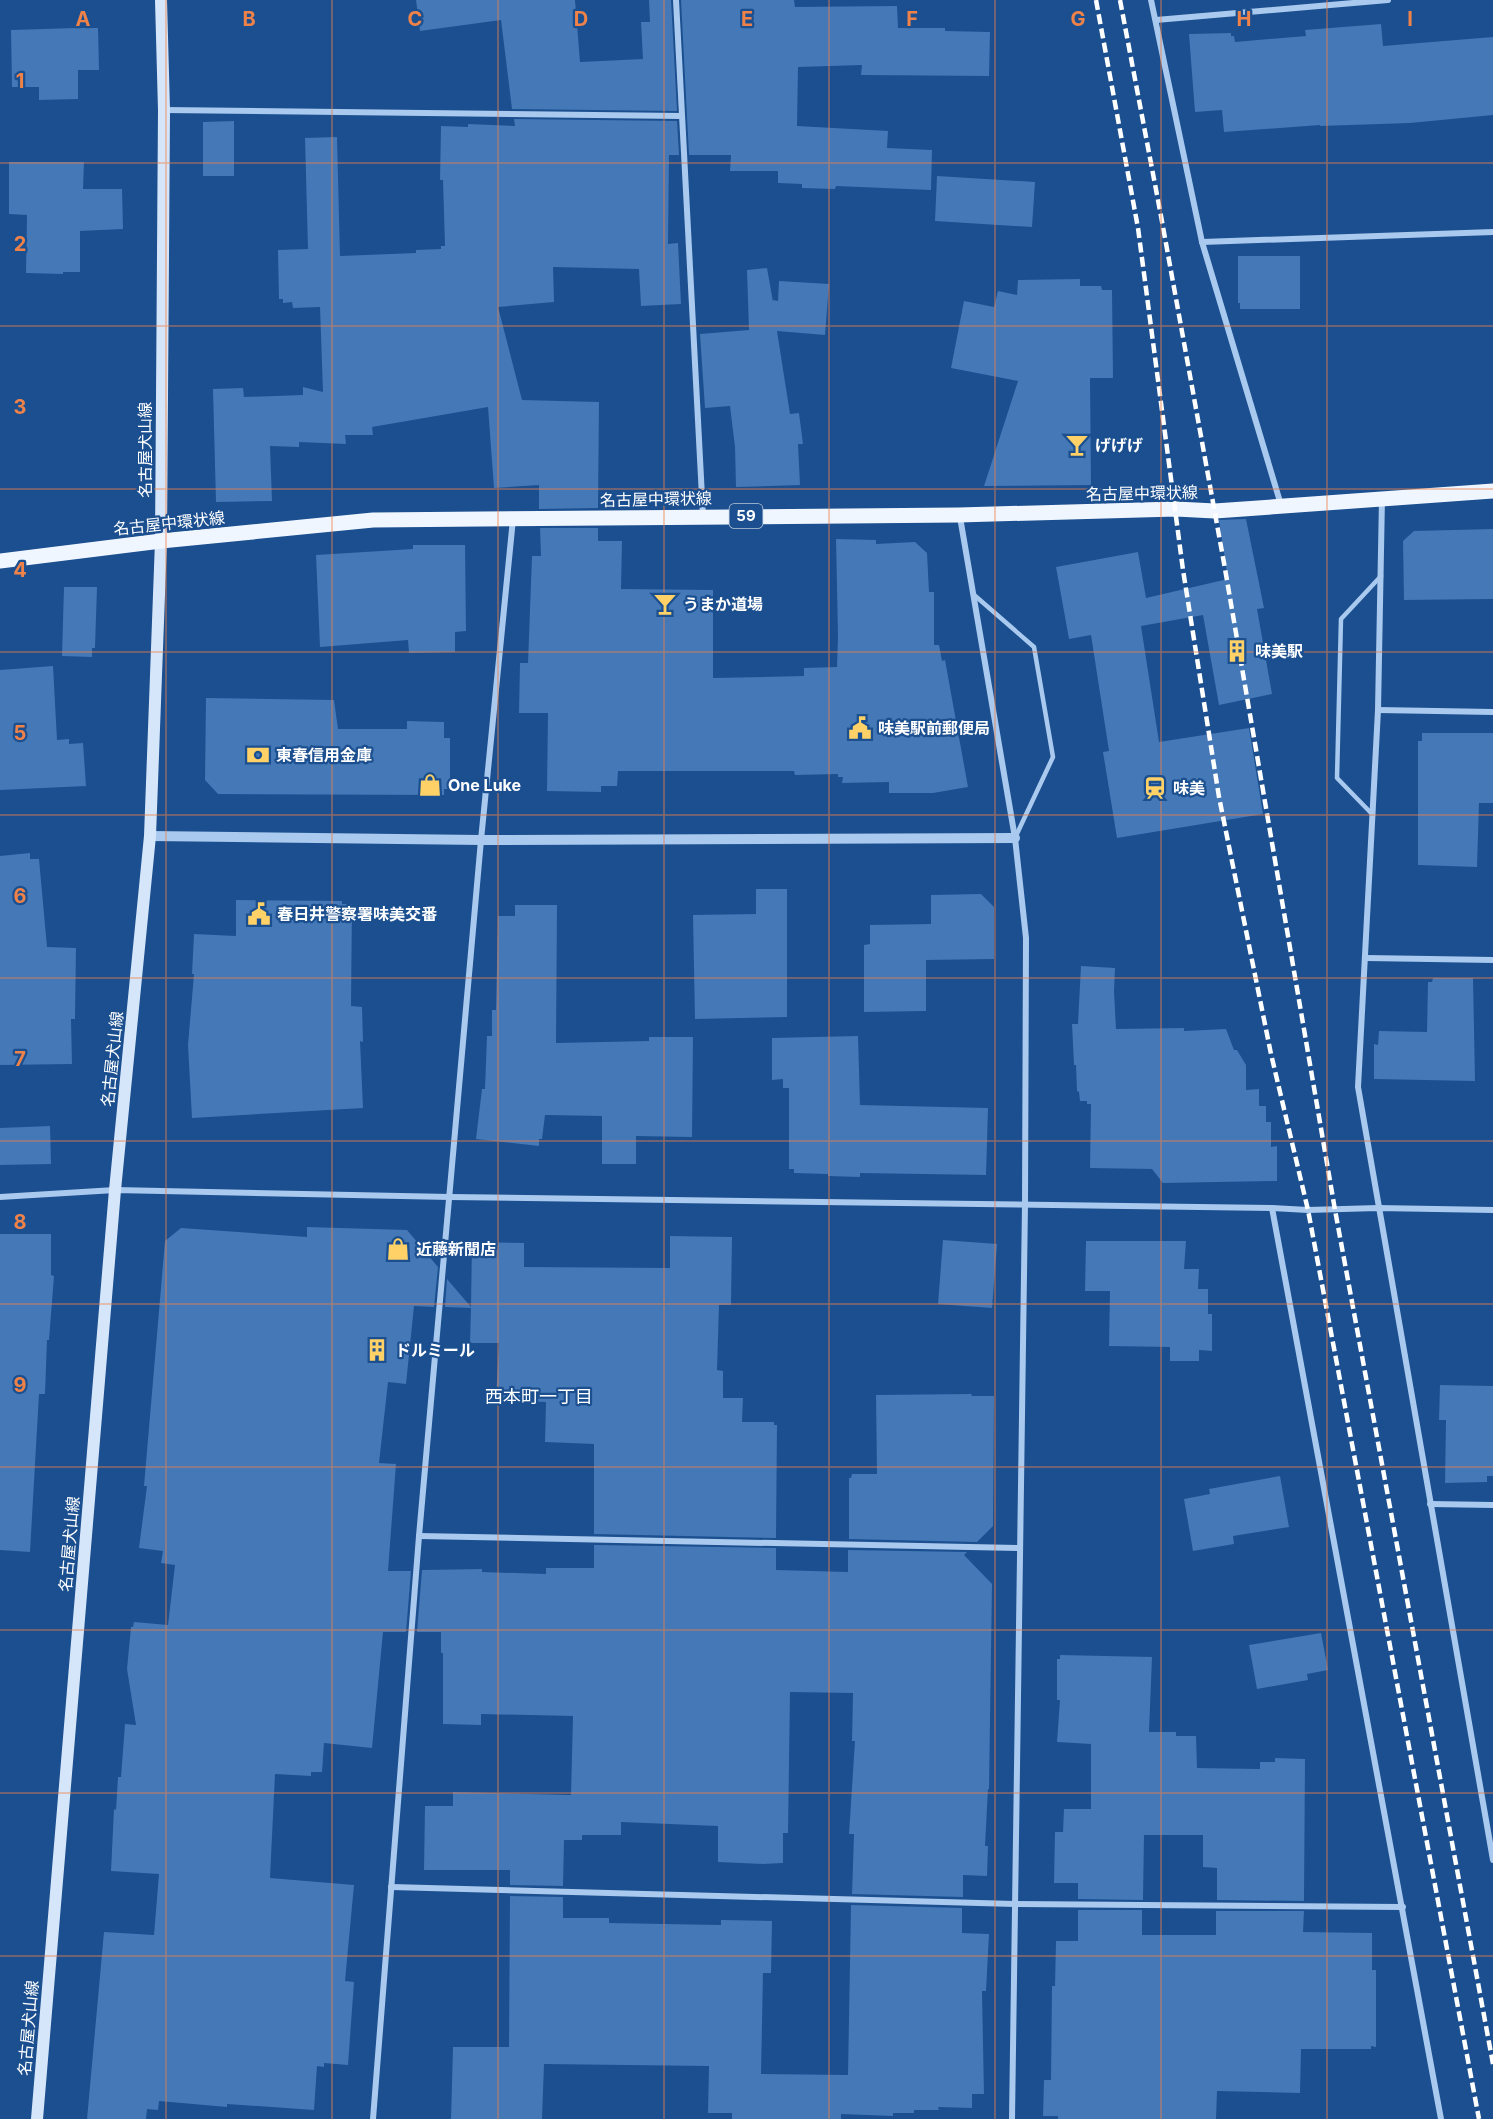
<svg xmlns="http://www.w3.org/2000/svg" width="1493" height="2119" font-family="Inter,'Noto Sans JP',sans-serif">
  <rect width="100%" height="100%" fill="#1b4f8f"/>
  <g fill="#4478b7">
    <polygon points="416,0 575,0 580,62 643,59 641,22 650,22 649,0 671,0 677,111 512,109 501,20 420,31"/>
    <polygon points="681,0 794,0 795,7 897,6 898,28 945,28 945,31 990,32 989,76 861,75 862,65 798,67 797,126 888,131 887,148 932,150 931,190 836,186 835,189 802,188 802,184 778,183 778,171 730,171 731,155 689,155"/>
    <polygon points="1381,24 1383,46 1493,37 1493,115 1410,123 1320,126 1320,125 1224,132 1222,110 1195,112 1189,34 1231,33 1231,36 1234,36 1235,42 1306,36 1305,30"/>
    <polygon points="75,28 98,28 99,70 78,70 78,99 39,100 39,87 12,87 11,30"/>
    <polygon points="514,119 677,121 679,155 669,155 668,244 678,243 681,304 641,306 639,269 553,267 554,302 498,307 522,400 599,402 598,508 539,509 539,485 494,488 488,407 372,427 373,435 345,435 346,444 299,442 299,447 270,446 272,501 216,502 213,389 243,388 244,397 303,395 303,387 323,392 320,307 293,308 292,302 283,303 283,299 279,299 278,250 308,249 305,138 337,137 340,256 416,253 416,250 441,249 441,246 445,246 443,180 440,180 441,126 468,127 468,124 515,126"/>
    <polygon points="234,121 234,176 203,176 203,122"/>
    <polygon points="9,162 84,162 83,189 122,189 123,229 80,231 80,272 63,272 63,274 26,273 27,215 9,214"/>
    <polygon points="937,176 1035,182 1032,227 935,221"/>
    <polygon points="1238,256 1300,256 1300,309 1240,309 1240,303 1238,303"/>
    <polygon points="767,268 773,302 773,300 778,301 779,281 829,284 825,335 777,331 790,414 799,413 803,444 798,444 800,485 736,487 735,447 730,406 705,408 700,334 749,330 747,270"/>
    <polygon points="1080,279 1080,286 1101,286 1102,290 1112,290 1113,378 1090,378 1091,485 984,486 1018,381 951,368 964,301 994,307 998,291 1017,295 1018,280"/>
    <polygon points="1246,519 1264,608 1257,609 1272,694 1219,705 1203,615 1141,626 1159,742 1249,728 1263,814 1117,838 1103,752 1109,751 1091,635 1069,639 1056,567 1138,552 1146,598 1228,579 1219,520"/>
    <polygon points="540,528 598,528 598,541 622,541 621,589 713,590 713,678 804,676 804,668 837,667 838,636 836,539 876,540 876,544 915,542 927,553 929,592 934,592 934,645 939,645 942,661 945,660 968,787 933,793 889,793 889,782 842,783 843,777 838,777 838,774 795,775 794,771 618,771 617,786 601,786 601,792 547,791 548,713 519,713 520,663 528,663 532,556 541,556"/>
    <polygon points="1493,529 1493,599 1404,600 1403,541 1414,531"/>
    <polygon points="413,545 465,545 466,631 455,632 455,652 409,653 408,640 320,647 316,555 413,549"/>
    <polygon points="64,587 97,587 95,648 92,648 92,657 62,656"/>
    <polygon points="53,666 57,740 69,739 69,744 83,743 86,786 0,790 0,670"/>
    <polygon points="206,698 334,700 338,729 407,729 407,721 444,722 444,738 450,738 450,789 444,789 444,795 218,794 205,780"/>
    <polygon points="1422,733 1493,733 1493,803 1479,803 1477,867 1418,865 1418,741 1422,741"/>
    <polygon points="30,853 30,859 39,859 47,947 76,948 75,1019 71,1019 72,1064 0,1065 0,856"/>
    <polygon points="756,889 787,889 787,1017 695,1019 693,915 756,914"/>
    <polygon points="981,894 994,907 994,959 926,960 926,1011 864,1012 864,945 870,944 870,925 931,924 931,895"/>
    <polygon points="236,900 342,901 342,904 352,904 351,1006 362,1007 363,1042 360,1041 363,1108 192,1118 188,1045 194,974 192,974 194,934 236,936"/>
    <polygon points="515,905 557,905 556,1043 649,1041 649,1037 693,1037 692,1137 636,1136 636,1164 602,1164 602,1116 545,1115 542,1139 539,1139 539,1146 476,1139 482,1089 485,1089 487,1036 492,1036 492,1010 496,1010 498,916 515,916"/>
    <polygon points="1081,966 1115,968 1114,991 1116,1029 1184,1028 1184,1031 1226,1029 1234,1050 1237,1050 1246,1065 1246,1090 1259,1089 1259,1106 1266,1106 1266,1122 1271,1122 1271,1147 1277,1146 1277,1181 1163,1183 1152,1169 1090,1168 1091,1104 1087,1104 1087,1101 1080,1101 1079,1092 1077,1091 1076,1065 1074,1065 1072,1024 1078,1024"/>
    <polygon points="1433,978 1473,978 1475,1081 1374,1079 1374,1044 1378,1045 1379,1031 1427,1032 1428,982 1432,982"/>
    <polygon points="858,1036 860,1105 988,1108 986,1175 860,1173 860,1177 828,1176 828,1174 794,1173 794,1169 789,1169 789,1088 783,1088 783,1079 772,1080 772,1038"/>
    <polygon points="50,1126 51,1164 0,1165 0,1128"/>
    <polygon points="307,1227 407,1230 438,1267 434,1307 414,1306 406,1384 388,1382 379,1463 396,1464 388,1571 411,1571 406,1632 383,1632 372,1748 324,1743 322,1772 311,1772 311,1776 275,1774 270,1878 354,1885 345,1981 354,1982 348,2065 324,2063 324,2067 317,2066 314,2110 227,2104 227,2107 159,2101 158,2110 147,2109 146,2119 87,2119 104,1932 154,1935 159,1874 111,1871 114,1809 116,1810 118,1777 121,1777 125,1724 136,1725 127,1669 131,1627 133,1627 134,1622 168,1625 175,1565 161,1563 163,1551 139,1548 147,1486 144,1486 165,1241 181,1228 307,1237"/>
    <polygon points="0,1234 51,1234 51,1275 54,1276 49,1340 47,1340 45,1394 39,1394 30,1552 0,1550"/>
    <polygon points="670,1236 732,1237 731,1305 719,1305 717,1370 723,1371 723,1398 743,1398 742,1422 774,1422 774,1425 777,1425 776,1538 594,1534 594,1444 545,1442 546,1402 496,1400 499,1343 470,1343 471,1308 445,1307 447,1279 471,1307 472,1242 524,1243 524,1267 670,1268"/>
    <polygon points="943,1240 997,1244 992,1308 938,1304"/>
    <polygon points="1086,1241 1186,1241 1184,1269 1199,1269 1198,1289 1208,1289 1208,1314 1212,1314 1212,1351 1199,1350 1199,1361 1170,1361 1170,1347 1109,1346 1110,1291 1085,1291"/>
    <polygon points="1440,1385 1493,1386 1493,1476 1487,1476 1487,1482 1445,1483 1446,1420 1439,1420"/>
    <polygon points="972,1394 971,1396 994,1396 993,1526 977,1542 849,1539 849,1478 851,1478 852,1474 877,1474 876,1395"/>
    <polygon points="1280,1476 1289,1527 1233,1536 1234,1544 1193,1551 1184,1499 1210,1494 1209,1489"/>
    <polygon points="594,1545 776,1548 776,1570 848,1572 848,1550 967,1552 964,1555 992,1584 989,1789 988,1789 985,1846 988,1846 987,1876 963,1875 963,1897 852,1894 854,1834 849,1834 855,1741 852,1741 853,1693 790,1692 788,1833 783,1833 783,1863 763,1864 718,1862 718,1826 621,1822 621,1835 582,1835 582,1840 564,1840 563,1886 510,1885 510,1870 424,1870 425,1806 453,1806 453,1792 571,1795 573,1716 481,1714 481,1725 443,1724 443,1653 441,1653 441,1632 417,1632 422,1570 482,1569 482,1572 546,1574 546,1568 594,1568"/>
    <polygon points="1321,1633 1328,1670 1307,1674 1308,1680 1257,1689 1249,1645"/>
    <polygon points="1060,1655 1152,1657 1149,1732 1176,1732 1176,1736 1196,1736 1197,1768 1260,1769 1260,1762 1275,1762 1275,1758 1305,1759 1304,1901 1217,1900 1217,1868 1203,1867 1203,1835 1144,1835 1143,1900 1078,1899 1078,1883 1054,1883 1055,1832 1063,1832 1064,1809 1091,1809 1091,1744 1057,1742 1060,1700 1057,1700 1057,1659 1060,1659"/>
    <polygon points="510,1896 563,1897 563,1918 609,1918 609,1923 721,1925 721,1920 772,1921 771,1973 763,1973 761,2074 848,2075 851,1905 962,1908 962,1933 989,1934 986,1991 982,1991 984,2094 972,2094 972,2108 938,2107 939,2110 914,2110 914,2113 893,2113 893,2116 841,2114 841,2119 732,2119 732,2113 708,2113 709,2066 544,2064 542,2119 451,2119 453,2047 509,2047"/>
    <polygon points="1078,1910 1142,1910 1142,1935 1216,1935 1216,1911 1304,1911 1303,1932 1372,1933 1372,1970 1376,1970 1376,2047 1371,2046 1371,2049 1301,2049 1300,2093 1217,2091 1216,2119 1058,2119 1058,2116 1043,2116 1044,2080 1051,2080 1052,1986 1055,1986 1056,1941 1078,1941"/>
  </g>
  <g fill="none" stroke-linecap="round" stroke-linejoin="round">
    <g stroke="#a9c9ee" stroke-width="4.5">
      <polyline points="973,594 1034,647 1053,757 1015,838"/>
      <polyline points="1373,815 1337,778 1341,619 1381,576"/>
    </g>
    <g stroke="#a9c9ee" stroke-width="6">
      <polyline points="676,0 703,516"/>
      <polyline points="1151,0 1202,242 1281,505"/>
      <polyline points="1156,20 1388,0"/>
      <polyline points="164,110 682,116"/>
      <polyline points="1202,242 1493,232"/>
      <polyline points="1382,498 1378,710 1358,1087 1493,1860"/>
      <polyline points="960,517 1015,838 1026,938 1025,1204 1012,2119"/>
      <polyline points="1378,710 1493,712"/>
      <polyline points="1366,958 1493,960"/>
      <polyline points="0,1197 115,1190 450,1197 1272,1208 1308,1210 1378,1208 1493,1210"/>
      <polyline points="1272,1208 1441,2119"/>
      <polyline points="1430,1504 1493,1505"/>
      <polyline points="419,1536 1020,1548"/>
      <polyline points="391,1887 1015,1904 1403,1907"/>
      <polyline points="373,2119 419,1536 481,840 513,519"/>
    </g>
    <polyline stroke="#a9c9ee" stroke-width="10" points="150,836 481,840 1015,838"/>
    <polyline stroke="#d6e6fa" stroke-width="12" points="37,2119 115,1190 150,836 161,541 164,110 161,0"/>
    <polyline stroke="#f0f6ff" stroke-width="15" points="0,561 161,541 373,520 959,515 1176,509 1215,511 1493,491"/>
    <g stroke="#fff" stroke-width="4.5" stroke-dasharray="10 4.5" stroke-linecap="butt">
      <polyline points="1096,0 1138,228 1183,570 1219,797 1271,1054 1308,1210 1479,2119"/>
      <polyline points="1120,0 1161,216 1224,563 1335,1210 1493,2064"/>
    </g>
  </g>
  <path fill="none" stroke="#ee8249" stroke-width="1.5" stroke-opacity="0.55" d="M166,0v2119M332,0v2119M498,0v2119M664,0v2119M829,0v2119M995,0v2119M1161,0v2119M1327,0v2119M0,163h1493M0,326h1493M0,489h1493M0,652h1493M0,815h1493M0,978h1493M0,1141h1493M0,1304h1493M0,1467h1493M0,1630h1493M0,1793h1493M0,1956h1493"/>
  <defs>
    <g id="bar-bare" transform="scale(1.8)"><path d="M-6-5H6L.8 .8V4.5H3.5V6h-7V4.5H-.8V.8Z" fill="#ffd166" stroke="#1b4f8f" stroke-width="2.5" paint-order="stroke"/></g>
    <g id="building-bare" transform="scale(1.8)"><path d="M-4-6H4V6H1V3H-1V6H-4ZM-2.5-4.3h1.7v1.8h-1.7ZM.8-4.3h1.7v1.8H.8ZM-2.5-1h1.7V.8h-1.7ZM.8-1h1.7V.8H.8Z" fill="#ffd166" stroke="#1b4f8f" stroke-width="2.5" paint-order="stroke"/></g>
    <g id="civic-bare" transform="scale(1.8)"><path d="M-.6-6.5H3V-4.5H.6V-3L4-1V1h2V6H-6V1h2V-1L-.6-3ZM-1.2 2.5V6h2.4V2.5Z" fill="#ffd166" stroke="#1b4f8f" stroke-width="2.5" paint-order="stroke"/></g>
    <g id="bank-bare" transform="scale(1.8)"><path d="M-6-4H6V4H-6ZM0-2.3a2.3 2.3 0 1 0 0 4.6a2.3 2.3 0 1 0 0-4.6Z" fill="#ffd166" stroke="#1b4f8f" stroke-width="2.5" paint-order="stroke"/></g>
    <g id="shop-bare" transform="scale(1.8)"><path d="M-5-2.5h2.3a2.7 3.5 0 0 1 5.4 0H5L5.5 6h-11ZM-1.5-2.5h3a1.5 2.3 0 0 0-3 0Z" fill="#ffd166" stroke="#1b4f8f" stroke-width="2.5" paint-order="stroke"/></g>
    <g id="station-bare" transform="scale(1.8)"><path d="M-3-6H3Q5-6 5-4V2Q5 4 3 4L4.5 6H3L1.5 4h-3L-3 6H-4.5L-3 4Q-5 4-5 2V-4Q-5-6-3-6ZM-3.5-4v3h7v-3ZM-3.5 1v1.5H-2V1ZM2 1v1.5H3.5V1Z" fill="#ffd166" stroke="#1b4f8f" stroke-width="2.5" paint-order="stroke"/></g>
  </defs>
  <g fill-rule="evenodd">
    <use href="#bar-bare" x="1077" y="445"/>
    <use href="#bar-bare" x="665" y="604"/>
    <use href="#building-bare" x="1237" y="651"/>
    <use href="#civic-bare" x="860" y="728"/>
    <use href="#bank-bare" x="258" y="755"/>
    <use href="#shop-bare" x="430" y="785"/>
    <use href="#station-bare" x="1155" y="788"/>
    <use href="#civic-bare" x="259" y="914"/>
    <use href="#shop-bare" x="398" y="1249"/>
    <use href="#building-bare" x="377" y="1350"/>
  </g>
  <g text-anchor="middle" stroke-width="4.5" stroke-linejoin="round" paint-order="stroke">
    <rect fill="#1b4f8f" stroke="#bbcadd" stroke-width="1.5" x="729.5" y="504" width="33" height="24" rx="4.5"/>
    <g font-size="15" font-weight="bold" fill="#fff">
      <text x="746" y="521">59</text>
    </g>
    <g font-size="16" font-weight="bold" fill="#fff" stroke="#1b4f8f" text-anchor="start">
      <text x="1095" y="451">げげげ</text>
      <text x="683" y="610">うまか道場</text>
      <text x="1255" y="657">味美駅</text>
      <text x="878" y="734">味美駅前郵便局</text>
      <text x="276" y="761">東春信用金庫</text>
      <text x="448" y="791">One Luke</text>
      <text x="1173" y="794">味美</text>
      <text x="277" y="920">春日井警察署味美交番</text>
      <text x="416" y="1255">近藤新聞店</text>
      <text x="395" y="1356">ドルミール</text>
    </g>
    <g font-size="16" fill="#fff" stroke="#1b4f8f">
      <text transform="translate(145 450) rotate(-90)" y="6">名古屋犬山線</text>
      <text transform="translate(1142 493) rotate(-1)" y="6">名古屋中環状線</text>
      <text transform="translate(656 499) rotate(-1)" y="6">名古屋中環状線</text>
      <text transform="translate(169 523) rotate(-6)" y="6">名古屋中環状線</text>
      <text transform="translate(112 1059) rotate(-84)" y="6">名古屋犬山線</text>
      <text transform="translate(69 1544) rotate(-85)" y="6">名古屋犬山線</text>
      <text transform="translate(28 2028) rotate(-85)" y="6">名古屋犬山線</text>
    </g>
    <g font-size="18" fill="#fff" stroke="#1b4f8f">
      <text x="539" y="1403">西本町一丁目</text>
    </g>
  </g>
  <g font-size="20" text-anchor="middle" font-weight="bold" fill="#ee8249" stroke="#1b4f8f" stroke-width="4.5" stroke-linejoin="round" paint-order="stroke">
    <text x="83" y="26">A</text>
    <text x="249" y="26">B</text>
    <text x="415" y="26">C</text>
    <text x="581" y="26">D</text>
    <text x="747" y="26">E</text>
    <text x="912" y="26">F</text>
    <text x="1078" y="26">G</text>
    <text x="1244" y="26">H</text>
    <text x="1410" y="26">I</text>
    <text x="20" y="88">1</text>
    <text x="20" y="251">2</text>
    <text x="20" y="414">3</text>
    <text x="20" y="577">4</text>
    <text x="20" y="740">5</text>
    <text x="20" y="903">6</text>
    <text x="20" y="1066">7</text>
    <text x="20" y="1229">8</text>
    <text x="20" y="1392">9</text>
  </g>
</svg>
